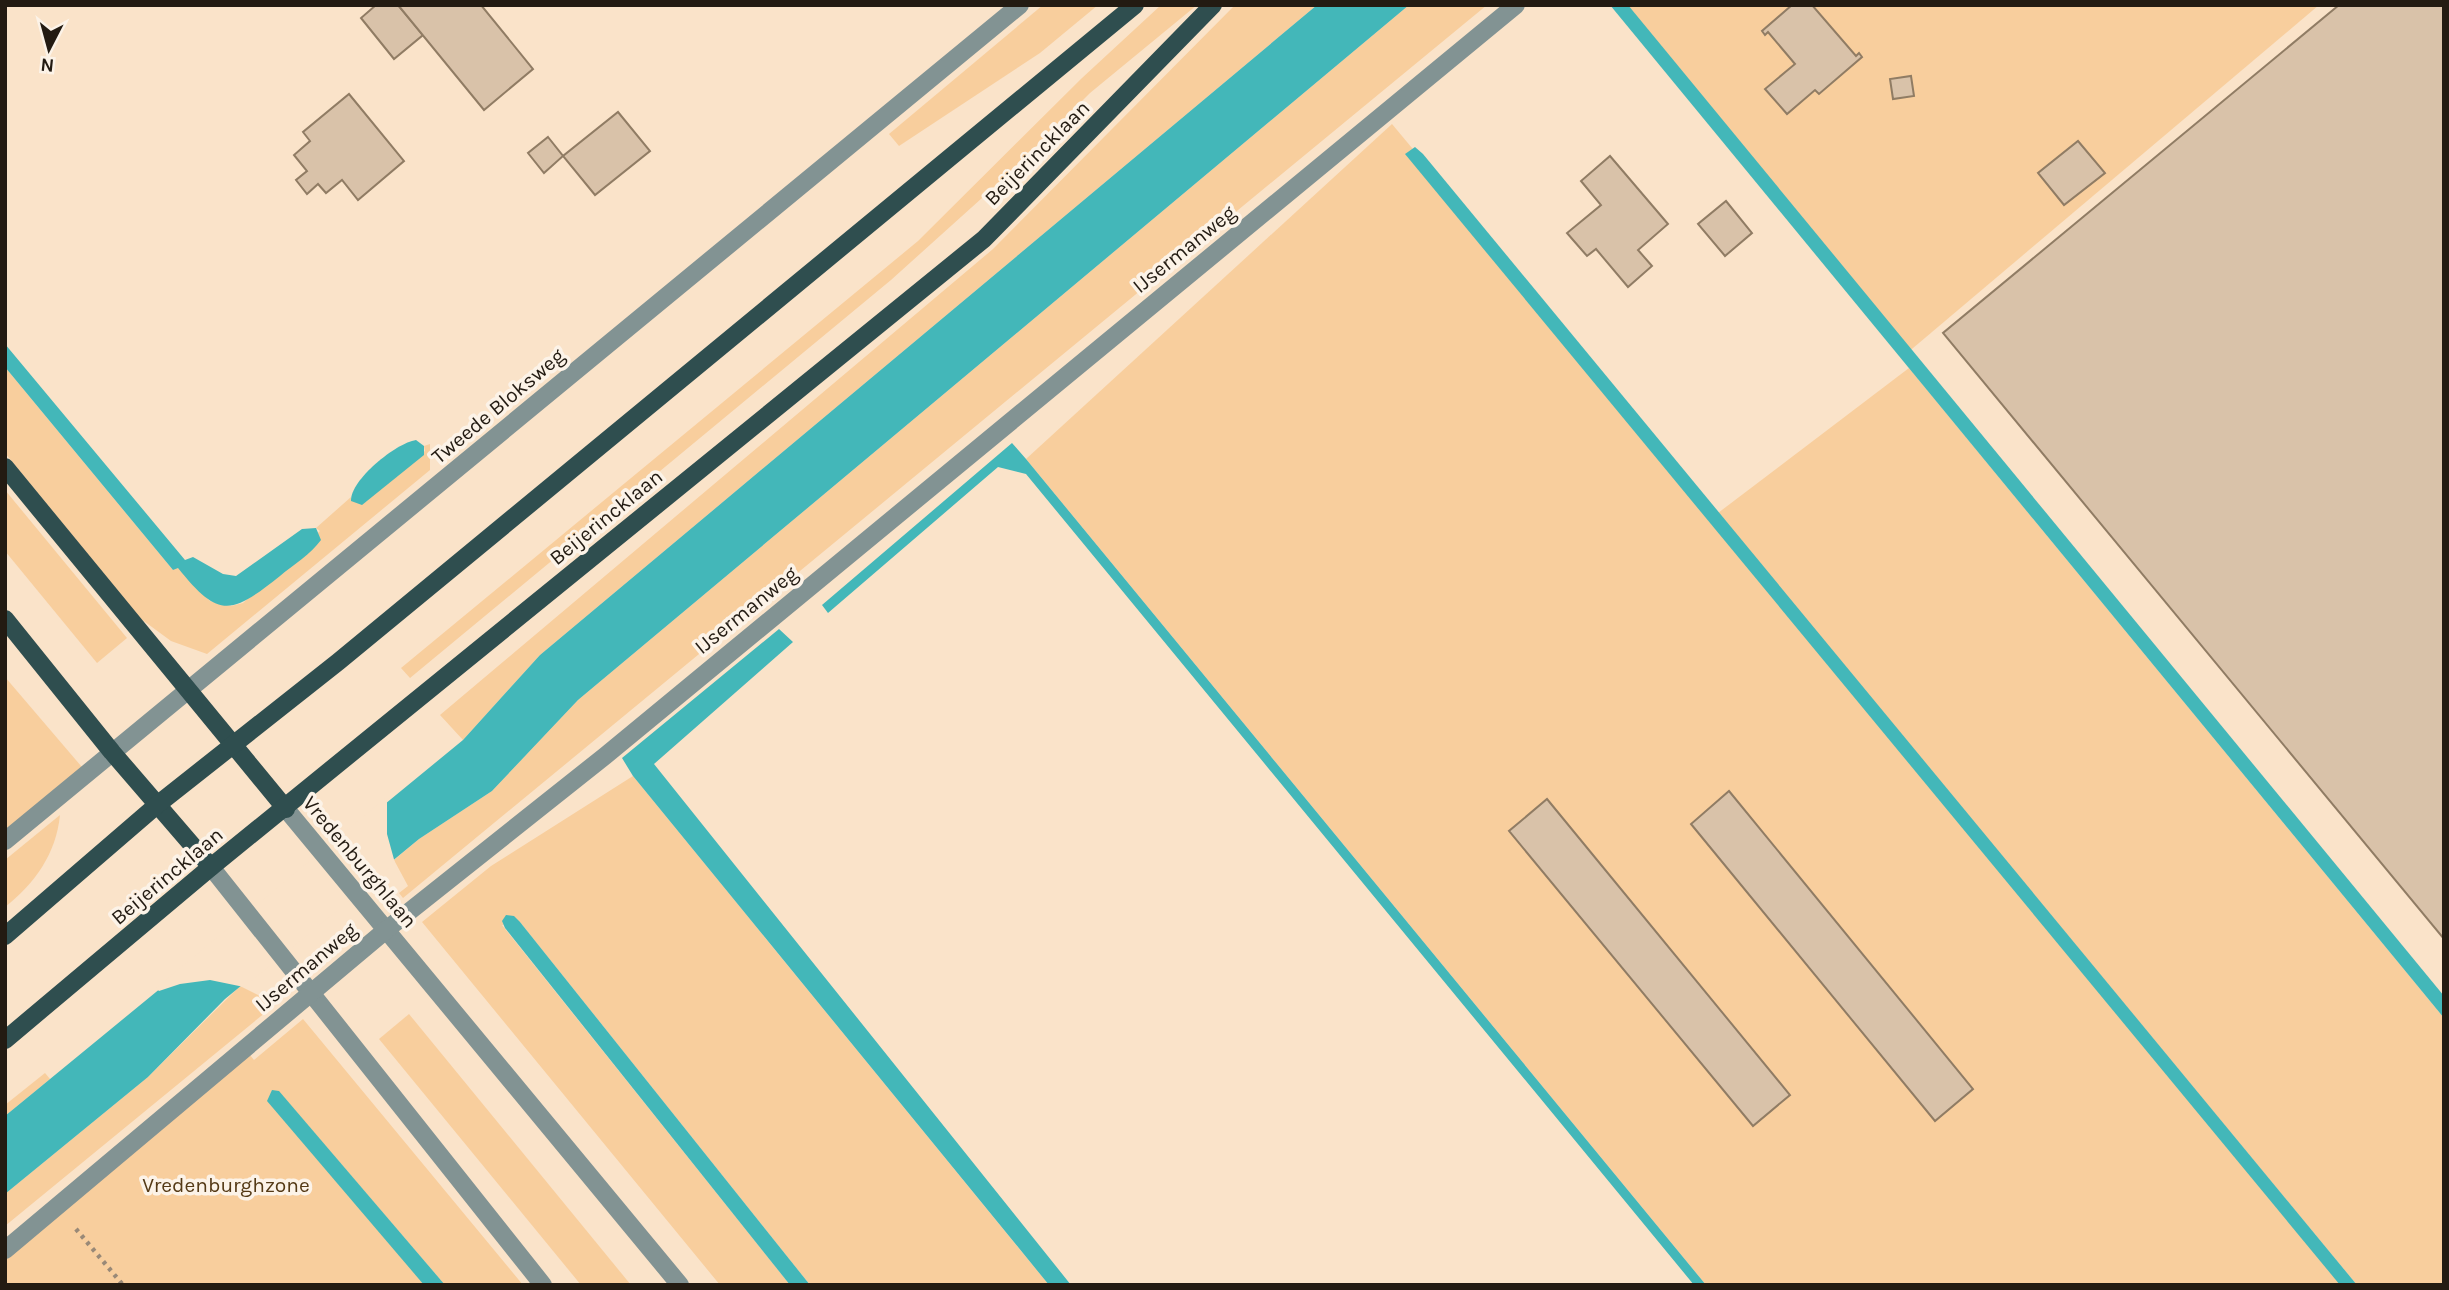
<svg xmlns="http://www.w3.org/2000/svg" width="2449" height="1290" font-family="Karla,sans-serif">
  <rect width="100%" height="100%" fill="#fae3c9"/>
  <g fill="#f8ce9d">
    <polygon points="1043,5 1098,5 1040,53 899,146 889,134"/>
    <polygon points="1161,5 1197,5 1090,93 1012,171 891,280 410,678 401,668 918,241 1082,78"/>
    <polygon points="1235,5 1317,5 540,655 463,740 440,715 993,249"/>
    <polygon points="1409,5 1487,5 403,898 399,893 408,886 394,860 419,839 492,791 578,700"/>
    <polygon points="1622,5 2319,5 1906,354"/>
    <polygon points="1392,124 1412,148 2350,1285 1706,1285 1026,459"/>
    <polygon points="5,367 173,570 178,567 210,601 231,606 243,603 320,531 316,528 351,497 351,501 425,451 424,446 430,444 430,470 207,654 171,641 141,619 5,453"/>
    <polygon points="1909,368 2444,1018 2444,1285 2357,1285 1718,513"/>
    <polygon points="5,490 127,638 97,663 5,551"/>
    <polygon points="5,677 87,773 5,840"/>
    <polygon points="633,776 1008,1235 1049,1285 810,1285 520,922 502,925 790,1285 720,1285 422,922 491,866"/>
    <path d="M60,815c-4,39 -25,68 -55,92v-47z"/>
    <polygon points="240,986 270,1001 276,992 283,998 5,1226 5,1194 148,1077"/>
    <polygon points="409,1014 631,1285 581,1285 379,1039"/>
    <polygon points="303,1019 523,1285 445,1285 281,1094 432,1285 5,1285 5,1239 241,1044 254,1060"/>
    <polygon points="45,1073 50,1079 5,1116 5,1105"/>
  </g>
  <g fill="#43b7b9">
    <polygon points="1317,5 1409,5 578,700 492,791 419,839 225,999 148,1077 5,1194 5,1116 463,740 540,655"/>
    <polygon points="1610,5 1628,5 2444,996 2444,1018"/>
    <polygon points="1415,147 1423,154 2357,1285 2340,1285 1405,154"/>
    <path d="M5,344l180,216 8,-3 30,17 13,2 66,-47 14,-1 5,12c-10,14 -28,25 -41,36 -49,39 -61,43 -102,-8l-5,2 -168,-203z"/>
    <path d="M416,440l8,6v9l-62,50 -11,-4c-1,-21 45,-58 65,-61z"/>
    <polygon points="1012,443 1026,459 1706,1285 1694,1285 1026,474 998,467 828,613 822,605"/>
    <polygon points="779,629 793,642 654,764 1071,1285 1049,1285 633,776 622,758"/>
    <polygon points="506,915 514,916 520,922 810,1285 790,1285 505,928 502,921"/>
    <polygon points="272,1090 279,1091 445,1285 424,1285 267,1101"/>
  </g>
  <polygon fill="#fae3c9" points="387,797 387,834 395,863 244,987 210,980 180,984 159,991 156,988"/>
  <g fill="#d9c2a9" stroke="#907c64" stroke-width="2">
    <polygon points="376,5 398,5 423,35 394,59 361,18"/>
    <polygon points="398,5 481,5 533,69 484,110"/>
    <polygon points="1792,5 1812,5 1856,56 1859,53 1862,57 1819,94 1815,90 1787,114 1765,89 1795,64 1768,32 1765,35 1762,31"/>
    <polygon points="2339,5 2444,5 2444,939 1943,333"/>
    <polygon points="1911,76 1914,96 1893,99 1890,79"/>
    <polygon points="349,94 404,161 358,200 342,180 326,193 318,184 307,194 296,180 307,171 294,155 310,141 303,132"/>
    <polygon points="618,112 650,151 595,195 563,156"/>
    <polygon points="548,137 563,156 544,173 528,153"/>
    <polygon points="2078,141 2105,173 2064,205 2038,173"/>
    <polygon points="1610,156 1668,224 1638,250 1652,266 1628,287 1596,249 1587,256 1567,233 1601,205 1581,181"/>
    <polygon points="1726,201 1752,233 1725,256 1698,224"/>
    <polygon points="1729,791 1973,1089 1935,1121 1691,824"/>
    <polygon points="1547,799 1790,1095 1753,1126 1509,831"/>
  </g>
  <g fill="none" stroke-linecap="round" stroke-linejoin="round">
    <polyline stroke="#998977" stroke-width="4.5" stroke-dasharray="3.5 5" stroke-linecap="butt" points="76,1229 123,1285"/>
    <g stroke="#829393" stroke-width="18">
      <polyline points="286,809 680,1285"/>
      <polyline points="5,841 1020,5"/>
      <polyline points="211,867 543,1285"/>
      <polyline points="5,1250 386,930 605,756 1516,5"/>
    </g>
    <g stroke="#2f4e4f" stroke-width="18">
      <polyline points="5,467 286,809"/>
      <polyline points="5,619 112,752 211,867"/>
      <polyline points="5,936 157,805 338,662 1135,5"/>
      <polyline points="5,1040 211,867 984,239 1213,5"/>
    </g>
  </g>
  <g text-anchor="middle" stroke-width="7" stroke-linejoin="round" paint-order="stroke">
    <g font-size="21" fill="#231b12" stroke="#fcf3e8">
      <text transform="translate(1037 153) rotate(-45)" y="7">Beijerincklaan</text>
      <text transform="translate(1184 249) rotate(-39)" y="7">IJsermanweg</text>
      <text transform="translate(498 406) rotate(-40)" y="7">Tweede Bloksweg</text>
      <text transform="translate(606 517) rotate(-39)" y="7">Beijerincklaan</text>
      <text transform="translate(746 610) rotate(-39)" y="7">IJsermanweg</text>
      <text transform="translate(360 862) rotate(50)" y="7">Vredenburghlaan</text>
      <text transform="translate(167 876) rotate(-40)" y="7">Beijerincklaan</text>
      <text transform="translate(306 967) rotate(-40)" y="7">IJsermanweg</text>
    </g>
    <g font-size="21" fill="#553a16" stroke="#fcf3e8">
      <text x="226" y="1192">Vredenburghzone</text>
    </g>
  </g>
  <rect width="2449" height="1290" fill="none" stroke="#231b12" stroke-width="14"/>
  <g transform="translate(49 49) rotate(186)" stroke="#fcf3e8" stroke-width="5" paint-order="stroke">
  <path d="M0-5L12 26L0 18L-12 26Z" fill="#231b12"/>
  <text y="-10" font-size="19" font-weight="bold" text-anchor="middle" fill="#231b12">N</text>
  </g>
</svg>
